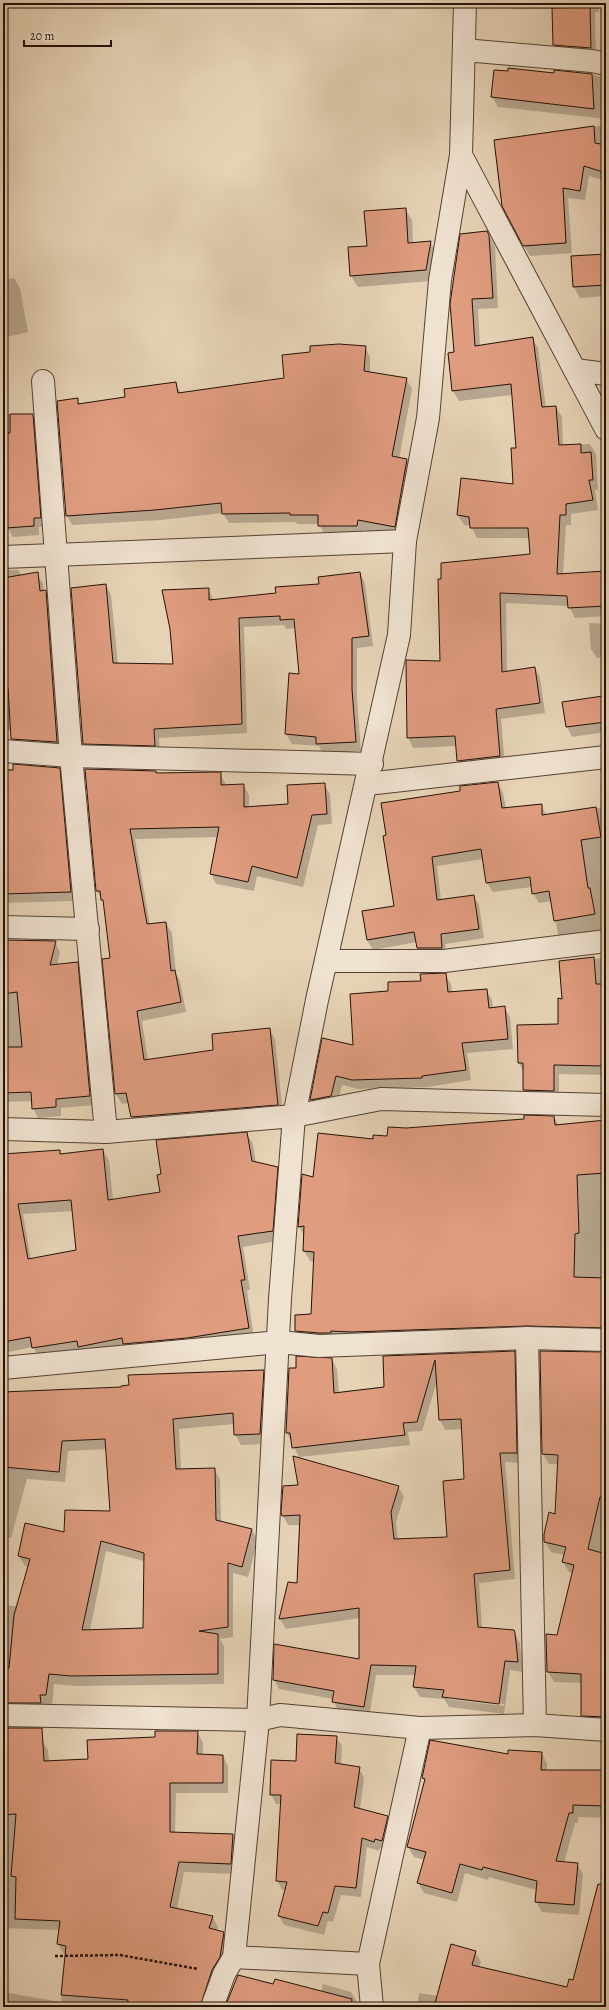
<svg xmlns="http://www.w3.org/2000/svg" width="609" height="2010" font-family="Alegreya,serif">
  <rect width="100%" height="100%" fill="#e6d3b6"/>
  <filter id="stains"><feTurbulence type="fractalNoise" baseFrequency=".005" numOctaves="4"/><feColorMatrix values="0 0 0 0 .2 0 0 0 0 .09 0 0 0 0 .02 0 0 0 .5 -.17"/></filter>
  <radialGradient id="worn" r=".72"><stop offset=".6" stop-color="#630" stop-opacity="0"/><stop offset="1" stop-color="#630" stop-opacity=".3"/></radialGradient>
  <g fill="#0003" fill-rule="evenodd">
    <polygon points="509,3 599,3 599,12 595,12 596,58 560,55 554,45 553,9 512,9"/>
    <polygon points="555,74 590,74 606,78 606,119 498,107 492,97"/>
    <polygon points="606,125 606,181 589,176 585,200 568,198 572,253 530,256 524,246 495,140"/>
    <polygon points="405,209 412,220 413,244 430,242 436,253 431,281 358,287 351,276 349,248 368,247"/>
    <polygon points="487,232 495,246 498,308 478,309 480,346 532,338 538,348 546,407 556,407 562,417 563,446 590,444 596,454 598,490 595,490 598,510 571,514 571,525 566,525 563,575 604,583 606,616 575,618 569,606 506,603 507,672 535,668 540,678 545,713 501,719 505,766 464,771 458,761 457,746 413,748 408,737 441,662 531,555 530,538 477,538 471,526 464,525 458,515 514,485 517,449 513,395 459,401 453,391 449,354 455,353"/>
    <polygon points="606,255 606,296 580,298 574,287 572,257"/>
    <polygon points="14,278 20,288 28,332 3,338 3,280"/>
    <polygon points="365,347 370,357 370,373 406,379 412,389 399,459 406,460 412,470 400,536 363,530 362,536 325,535 319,524 297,524 296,522 229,523 223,513 161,520 72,525 67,516 77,399 80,404 126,398 175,383 181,393 285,379"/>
    <polygon points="3,414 32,415 38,424 45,527 39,527 39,535 13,537 7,527 6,506 3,507"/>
    <polygon points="3,570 18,570 22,576 37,574 43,584 44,592 46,592 51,602 63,752 18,749 12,739 11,730 3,731"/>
    <polygon points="360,573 365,583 373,646 357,648 357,699 361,751 323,754 319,746 292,744 286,734 290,674 300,675 296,628 286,629 284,625 244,627 247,733 159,738 160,755 89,753 84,744 106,585 111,595 118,664 174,665 208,589 214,601 277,594 320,585"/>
    <polygon points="589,623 606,624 606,657 597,658 591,649"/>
    <polygon points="606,697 606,732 572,737 567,727 563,703"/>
    <polygon points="3,769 59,769 64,777 75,901 3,903"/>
    <polygon points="86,770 156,772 157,774 220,773 226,785 243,785 249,795 249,808 289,805 324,784 330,794 332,824 318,825 303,887 257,876 254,891 216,884 211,874 218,837 135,839 150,925 166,923 172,933 176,974 180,981 186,1012 142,1021 148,1060 214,1050 269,1029 275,1039 283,1114 138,1127 132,1117 129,1103 122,1104 116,1094 111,959 105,904 97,891"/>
    <polygon points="498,783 503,793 506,808 541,805 547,816 606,807 606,935 563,943 558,934 552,901 539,903 533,893 532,887 493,892 487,883 484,859 437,866 441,900 473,896 479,905 484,938 445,944 447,958 423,958 417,948 417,942 373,950 367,940 363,912 395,906 461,792"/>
    <polygon points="3,940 55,942 60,952 57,966 77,963 82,973 95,1105 61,1108 61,1116 38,1118 33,1108 33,1101 3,1102"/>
    <polygon points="606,958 606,1075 559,1074 559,1100 530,1100 524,1090 524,1073 519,1063 518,1026 559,1025 563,1000 560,962"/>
    <polygon points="445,974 451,984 452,992 486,990 492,999 493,1009 504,1007 510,1017 513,1049 467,1053 471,1080 427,1087 358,1089 342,1085 337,1106 316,1110 311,1100 323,1039 354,1046 389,992"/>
    <polygon points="554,1117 559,1125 606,1121 606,1337 302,1341 296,1331 312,1315 315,1262 310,1261 304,1251 305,1237 299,1227 303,1175 313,1178 374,1140 388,1138 406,1129"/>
    <path d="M247,1134l6,10 3,19 21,5 6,11 -5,62 -35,6 7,43h-3l7,48 -215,20 -6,-11 -30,6v-198l56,-4 2,4 42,-5 6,10 4,40 48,-7zM73,1211l4,40 -46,9 -8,-46z"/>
    <path d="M514,1352l6,10 2,101 -17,-1 10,117 -36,4 3,45 32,3 6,13 3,28 -13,-2 -6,44 -55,-7 -5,-8 -24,-2 -6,-10 2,-12h-40l-7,42 -31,-6 -5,-12 -54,-10 -5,-10 86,-18v-43l-74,11 -6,-10 9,-36 9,1 2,-59h-12l-5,-9 115,-29 6,9 -8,26 2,18 50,-3 17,-57 -3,-51 -17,1 -5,-10 -3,-39 -15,50 -14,1 2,13 -111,12 -12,-24 10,-64 35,-10 5,10 2,24 46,-6 -1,-30zM448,1697l56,7v2l-56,-7z"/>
    <polygon points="606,1352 606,1726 588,1726 582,1715 582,1683 554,1682 548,1672 573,1573 569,1572 563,1562 565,1555 551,1552 545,1542 556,1515 559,1464 549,1464 543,1454"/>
    <path d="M263,1371l6,10 -3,63 -25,1 -6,-11 -1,-10 -55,5 2,40h33l6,10 1,43 31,8 6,10 -10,37 -15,-4v64l-13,2 4,7v38l-147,2 -23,-2 -2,21 -7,-1 1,9h-22l-21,-42v-65h15l11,-39 -4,-1 -6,-10 92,-44 -4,-63 -39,2 -3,31 -38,-3 -16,59 -8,-2v-143l119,-5zM106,1551l38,10v68l-54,1z"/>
    <polygon points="197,1732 203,1743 203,1756 223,1756 228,1766 228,1793 176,1793 175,1833 233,1835 239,1845 236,1874 184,1872 177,1909 212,1916 218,1927 217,1931 223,1932 229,1943 208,2007 3,2007 3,1992 61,2002 66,1955 64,1954 58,1944 60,1930 3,1928 3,1740 42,1740 48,1750 49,1762 89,1760 156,1738"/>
    <polygon points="336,1737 342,1746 341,1765 359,1768 364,1778 360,1809 387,1817 393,1827 388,1850 380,1848 379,1851 367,1847 361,1897 341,1895 333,1922 328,1921 324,1935 284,1925 279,1916 286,1890 282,1890 277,1880 281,1804 276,1804 271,1794 297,1762"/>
    <polygon points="542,1753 547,1764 547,1771 605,1771 606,1755 606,1818 578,1817 578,1823 575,1823 564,1863 577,1864 583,1874 579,1915 542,1912 536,1902 537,1890 489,1877 488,1880 465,1873 457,1902 424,1893 418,1883 425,1860 414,1857 408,1847 425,1782 423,1778 509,1755"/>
    <polygon points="606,1926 606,2007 417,2007 419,1993 438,1996 475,1952 481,1962 479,1967 568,1989 574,1982"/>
    <polygon points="323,1984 351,1992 357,2002 356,2007 225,2007 274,1985 321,1992"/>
  </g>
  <g fill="#df9c7f" stroke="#241007" fill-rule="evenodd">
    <polygon points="590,7 591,48 553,45 552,8"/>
    <polygon points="508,68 554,73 554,70 592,74 594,109 491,97 494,70 508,71"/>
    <polygon points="594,126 595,143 606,145 606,173 584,166 580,191 563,188 566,243 523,246 502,206 494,140"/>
    <polygon points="406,208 408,243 431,241 426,270 350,276 348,247 367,246 364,211"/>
    <polygon points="487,231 489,235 493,298 472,299 475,346 533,337 542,407 556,406 559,445 581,444 581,453 591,452 593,480 589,480 593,500 566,504 566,515 560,515 557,574 606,571 606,606 568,608 567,596 500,593 502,672 535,667 540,703 496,709 500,756 457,761 455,736 407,738 406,660 440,661 438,579 441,579 441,563 530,554 528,528 470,528 469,517 457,515 461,478 513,484 511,448 516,448 511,384 452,391 448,353 454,352 450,304 460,234"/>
    <polygon points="606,254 606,285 573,287 571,256"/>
    <polygon points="339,344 366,346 364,371 407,378 392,456 407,459 395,527 358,520 357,526 318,526 318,515 290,515 290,513 222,514 221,503 155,510 66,516 57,401 78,398 78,404 125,397 124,389 176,382 178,393 284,378 282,355 310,352 310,346"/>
    <polygon points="10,414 33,414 41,518 34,518 34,526 6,528 5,497 3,497 3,433 10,433"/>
    <polygon points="38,572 40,591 46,590 57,742 11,739 8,688 6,688 3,662 3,578"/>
    <polygon points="360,572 369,636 352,638 352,689 356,742 316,744 316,737 285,734 289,673 299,674 294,619 280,620 280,616 239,618 242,724 154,729 155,746 83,744 71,588 106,584 113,663 173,664 170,629 162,590 209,588 209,600 276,593 275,587 319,584 318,577"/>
    <polygon points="603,696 606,722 566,727 562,702"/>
    <polygon points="13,764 60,768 71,892 3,894 3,770 13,770"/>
    <polygon points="85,769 156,771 156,773 221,772 221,785 244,784 244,807 288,804 287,785 325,783 327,814 312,815 297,878 252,866 248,882 210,874 219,827 130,829 147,924 166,922 171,971 175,970 181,1002 137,1011 144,1060 213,1050 212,1034 270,1028 278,1105 131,1117 126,1093 115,1094 102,959 110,958 103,900 101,900 100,891 96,891"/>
    <polygon points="498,782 502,808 542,804 542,815 596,807 601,837 581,840 588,888 590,888 595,914 554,921 549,891 532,894 530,877 486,883 481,849 432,857 437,900 474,895 479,929 441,934 442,948 417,948 414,932 367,940 362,911 394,906 383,836 386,835 381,803 460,791 460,786"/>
    <polygon points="3,940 56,941 50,965 78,962 90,1096 56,1099 56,1107 32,1109 31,1092 3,1093 3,1047 22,1047 17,992 3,994"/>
    <polygon points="594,957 596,984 602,984 603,1066 554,1065 554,1091 523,1090 523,1063 518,1063 517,1025 558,1024 558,998 562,999 559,961"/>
    <polygon points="446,973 448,992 487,989 489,1008 505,1006 508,1039 462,1043 466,1070 422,1076 422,1078 352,1080 336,1076 331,1096 310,1100 322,1038 353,1045 350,994 388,991 388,982 421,981 420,974"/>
    <polygon points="524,1115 554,1116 555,1125 606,1120 606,1173 577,1175 579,1233 575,1234 574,1277 606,1278 606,1328 527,1326 351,1332 331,1331 331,1333 319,1333 295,1331 295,1315 311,1314 314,1252 303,1251 304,1226 298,1227 302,1174 313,1177 318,1133 373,1139 373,1135 387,1136 388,1127 406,1128 524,1119"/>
    <path d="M247,1132l5,29 26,6 -5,64 -35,5 7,44h-4l8,48 -62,10 -64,6 -1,-6 -44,9 -1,-6 -45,7 -2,-11 -27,5v-188l57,-4v4l43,-5 5,51 52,-8 -3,-17 4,-1 -5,-34zM71,1200l5,50 -48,9 -10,-55z"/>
    <polygon points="515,1351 517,1453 500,1453 510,1570 474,1574 478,1627 514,1630 515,1633 518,1662 505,1661 499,1704 442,1697 444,1690 413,1687 416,1666 371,1665 364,1707 332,1702 334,1691 273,1680 274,1644 359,1659 359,1608 279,1619 288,1582 297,1583 300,1515 282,1516 281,1512 283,1486 298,1485 293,1456 399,1486 391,1512 394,1539 447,1537 443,1481 464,1479 461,1419 439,1420 435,1360 417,1422 403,1423 405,1435 292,1448 290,1433 286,1433 289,1368 296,1368 296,1356 332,1358 334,1393 384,1387 383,1356"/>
    <polygon points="540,1351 606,1352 606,1497 600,1497 588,1549 606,1554 606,1717 581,1716 581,1674 547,1672 546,1634 557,1635 574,1565 562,1562 566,1547 544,1542 544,1534 549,1512 555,1514 558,1455 542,1454"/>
    <path d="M264,1370l-4,64 -26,1 -1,-22 -60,6 3,50 39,-1 1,52 36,9 -10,38 -14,-4v64l-29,4 19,3v40l-147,2 -22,-2 -3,21h-6l1,8h-38v-34l6,-1 5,-53 16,-56 -12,-3 7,-33 39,9 1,-22 45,1 -5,-72 -43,2 -3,31 -56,-5v-75l118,-5v-1l8,-1 -1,-10zM101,1541l43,12 -1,75 -61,2z"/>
    <polygon points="3,1728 42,1728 44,1761 88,1759 87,1740 155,1737 155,1731 198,1731 197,1754 223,1755 223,1783 170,1783 170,1832 233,1834 231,1864 179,1862 170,1907 213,1916 209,1928 224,1932 220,1957 212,1970 200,2007 127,2007 128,2000 61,1995 66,1946 57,1944 60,1921 15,1919 16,1877 11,1876 16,1814 3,1815"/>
    <polygon points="297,1734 337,1736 335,1763 360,1767 354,1807 388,1816 382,1841 375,1839 374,1842 362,1838 356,1888 335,1886 328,1913 323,1912 318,1926 278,1916 287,1882 276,1881 281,1795 270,1795 271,1760 296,1761"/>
    <polygon points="430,1740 508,1754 508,1750 542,1752 541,1770 606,1770 606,1806 573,1805 573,1813 569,1813 556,1861 578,1863 574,1905 535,1902 537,1881 483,1867 482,1870 460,1864 452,1893 417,1883 426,1852 407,1847 425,1779 422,1778"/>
    <polygon points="598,1884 606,1885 606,2007 434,2007 451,1944 476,1951 472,1965 567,1987 569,1979 573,1980"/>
    <polygon points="238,1975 273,1984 275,1979 352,1999 351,2007 225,2007"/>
  </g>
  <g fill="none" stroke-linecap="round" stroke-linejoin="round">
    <g stroke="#544133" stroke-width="24">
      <g id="minor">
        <polyline points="464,50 592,61 606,64"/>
        <polyline points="461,155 606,429"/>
        <polyline points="575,370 606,374"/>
        <polyline points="43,381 71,756 106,1132"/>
        <polyline points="3,557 405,541"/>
        <polyline points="3,751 71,756 372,764"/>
        <polyline points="367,784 606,757"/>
        <polyline points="3,927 88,929"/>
        <polyline points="327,961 444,961 606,941"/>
        <polyline points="3,1129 106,1132 294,1116 381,1099 606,1105"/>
        <polyline points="527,1338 535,1725"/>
        <polyline points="3,1368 279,1342 319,1346 527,1338 606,1340"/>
        <polyline points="3,1715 258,1720 280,1715 420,1728 535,1725 606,1730"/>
        <polyline points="234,1957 368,1964"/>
        <polyline points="212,2007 224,1974 234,1957 258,1720 280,1299 294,1116 317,1000 399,635 405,541 428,418 440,280 461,155 465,3"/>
        <polyline points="372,2007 368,1964 420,1728"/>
      </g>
    </g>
    <polyline stroke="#241007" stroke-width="2.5" stroke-dasharray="3 2" stroke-linecap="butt" points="55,1956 120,1955 198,1969"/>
    <use href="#minor" stroke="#efe2d0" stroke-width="22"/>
  </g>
  <rect width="609" height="2010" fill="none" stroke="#e6d3b6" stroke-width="16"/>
  <rect x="4" y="4" width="601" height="2002" fill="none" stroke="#241007" stroke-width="2"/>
  <rect x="8" y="8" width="593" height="1994" fill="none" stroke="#241007"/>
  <path d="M24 40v6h87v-6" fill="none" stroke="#241007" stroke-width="2"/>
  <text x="30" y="40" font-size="12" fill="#241007" stroke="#efe2d0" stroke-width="3" paint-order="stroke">20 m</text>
  <rect width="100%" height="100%" filter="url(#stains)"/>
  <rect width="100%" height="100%" fill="url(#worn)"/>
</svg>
